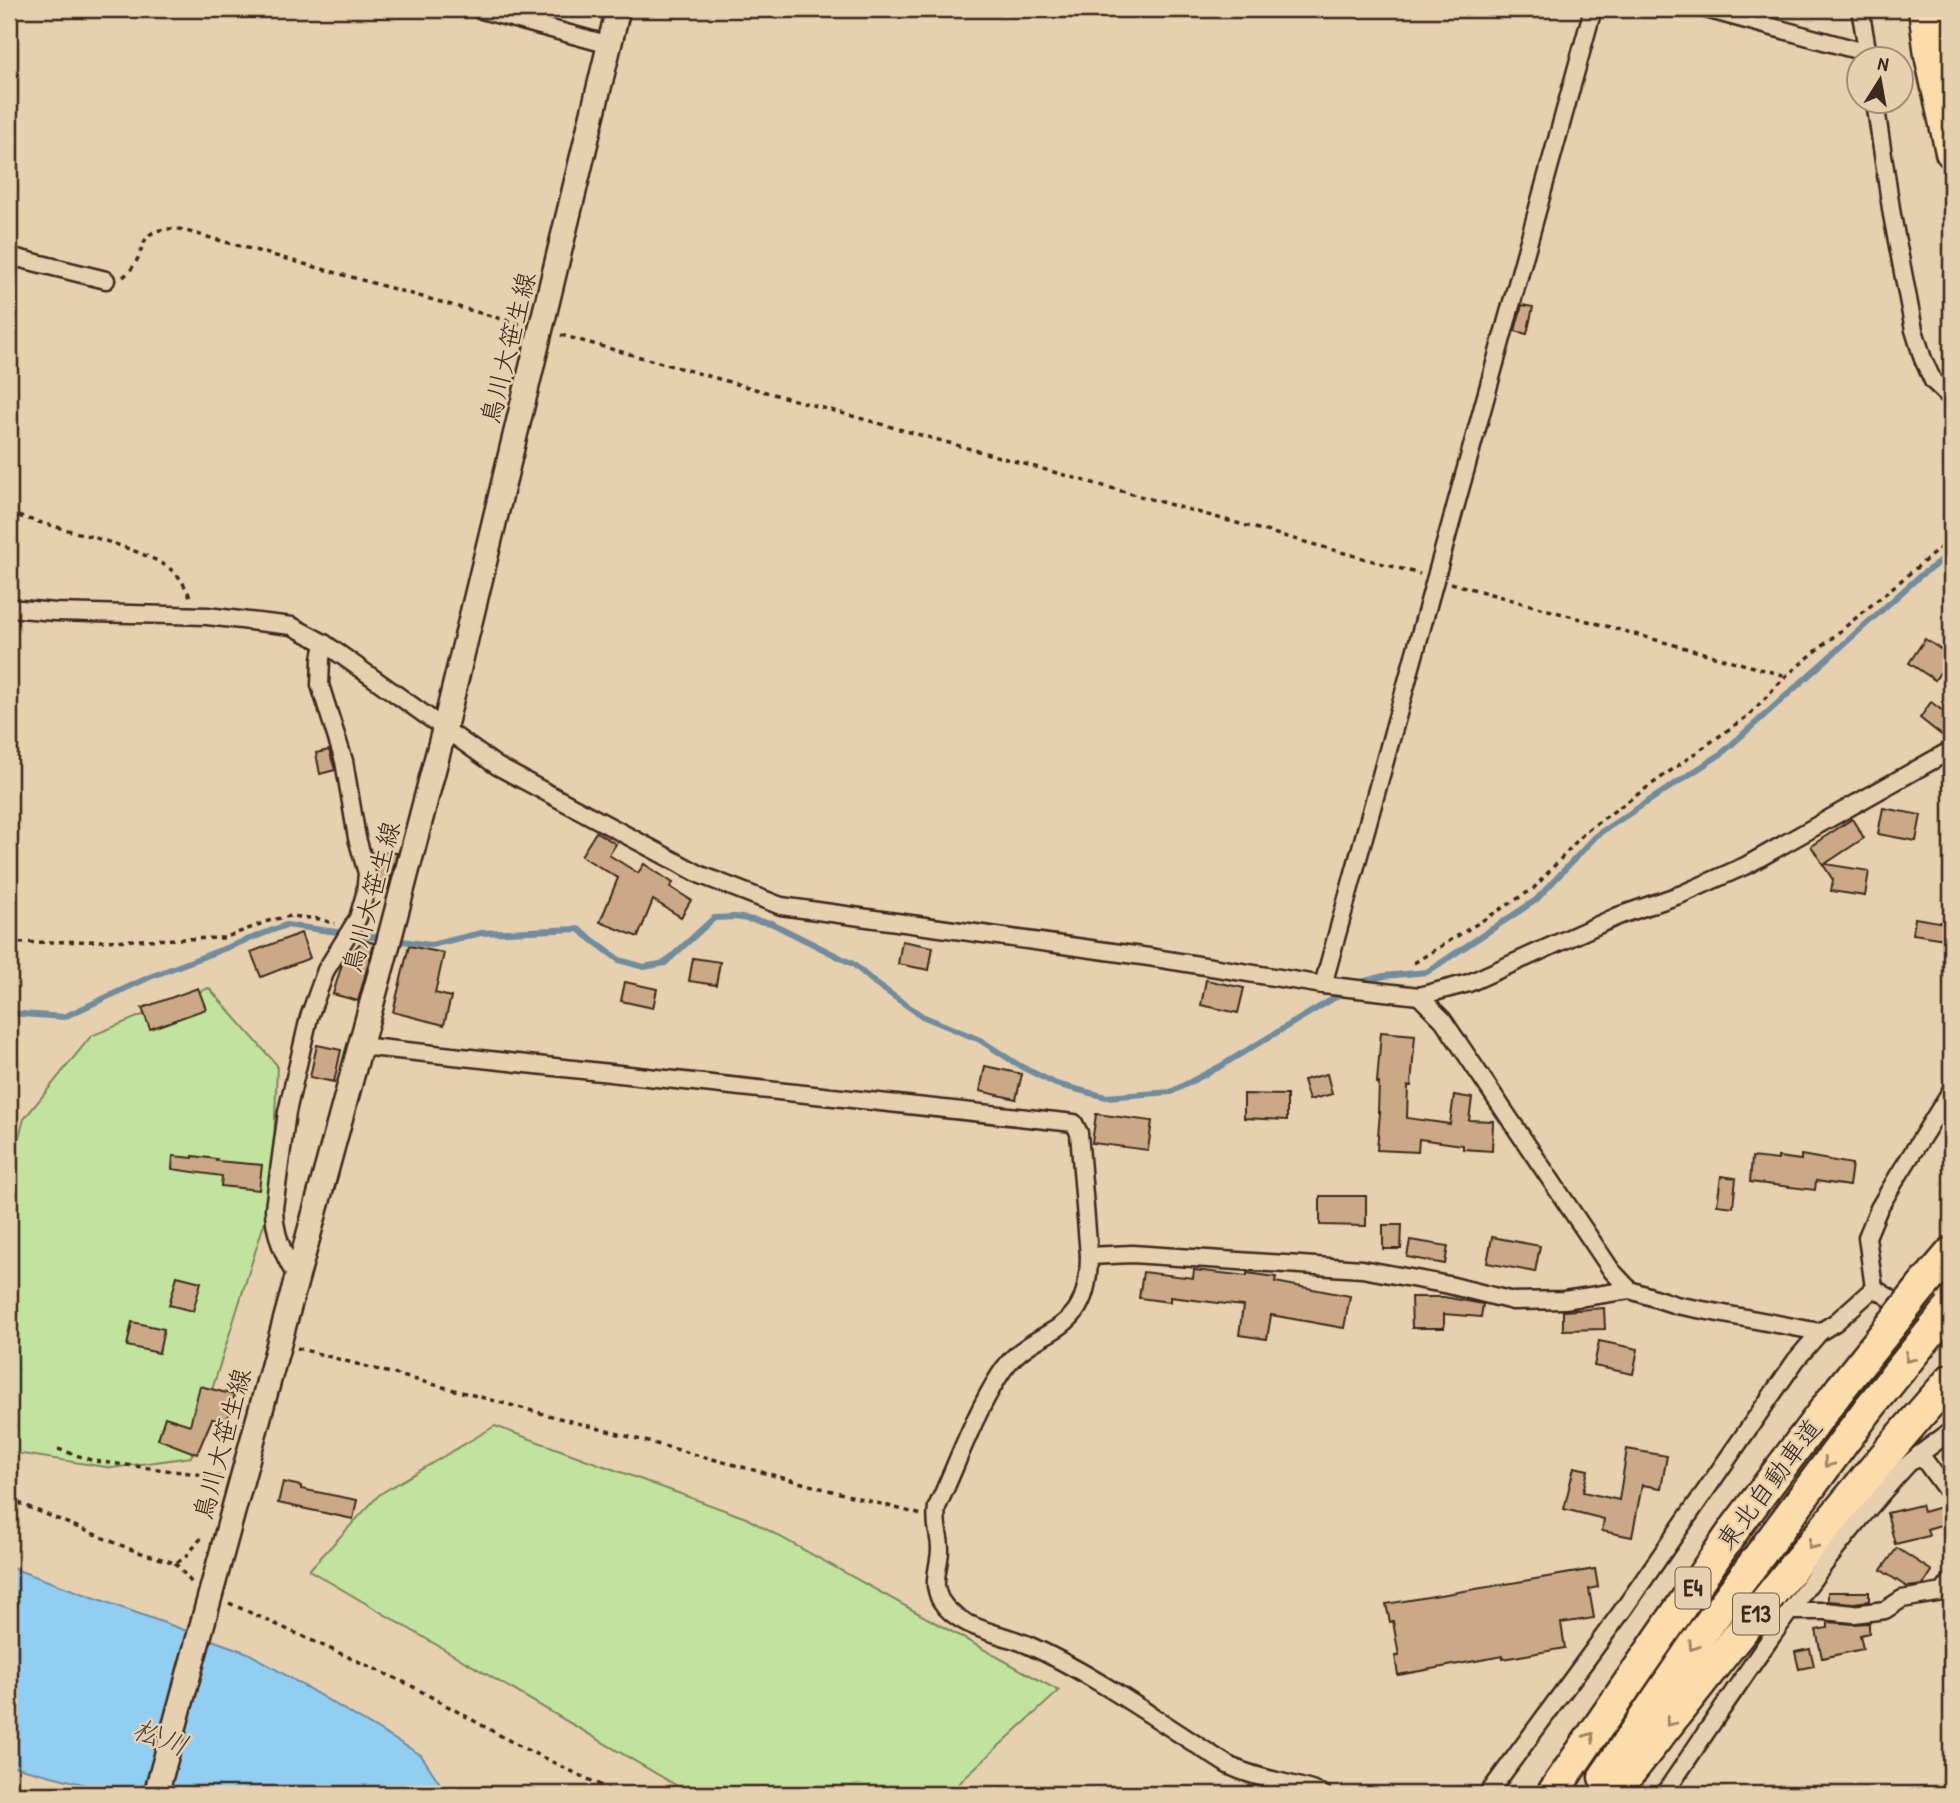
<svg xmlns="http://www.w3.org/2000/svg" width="1960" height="1803" font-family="'Patrick Hand','Klee One',sans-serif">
  <rect width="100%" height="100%" fill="#e7d0b0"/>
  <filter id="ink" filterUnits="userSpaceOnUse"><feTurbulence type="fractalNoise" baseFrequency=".0143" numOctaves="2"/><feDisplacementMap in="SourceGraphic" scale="14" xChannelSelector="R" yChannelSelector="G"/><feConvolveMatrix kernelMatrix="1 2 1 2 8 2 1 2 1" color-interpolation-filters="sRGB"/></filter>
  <g filter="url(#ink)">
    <g fill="#c1e39d" stroke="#7e865e" stroke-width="2">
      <polygon points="209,988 277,1065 272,1198 191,1457 112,1468 9,1452 9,1173 24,1119 91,1036"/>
      <polygon points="495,1426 746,1518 1059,1691 966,1776 950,1794 691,1794 309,1570 380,1494"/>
    </g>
    <polygon fill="#92cdf2" stroke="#6f8c9d" stroke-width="2" points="9,1567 248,1653 421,1755 447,1794 121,1794 9,1765"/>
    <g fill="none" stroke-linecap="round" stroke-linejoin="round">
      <g stroke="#6f8c9d" stroke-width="6">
        <polyline points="1354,984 1384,976 1427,972 1536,900 1598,834 1721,754 1921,575 1951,554"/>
        <polyline points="9,1013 64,1017 150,977 286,925 431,945 481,933 578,929 619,960 644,967 665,963 714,918 735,917 771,923 853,964 875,983 922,1016 980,1040 1020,1066 1056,1084 1106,1097 1171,1092 1219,1067 1346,991"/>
      </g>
    </g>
    <g fill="#cca986" stroke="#3b2a1e" stroke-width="2">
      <polygon points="1522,305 1533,307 1527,334 1515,331"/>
      <polygon points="1925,639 1951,656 1935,680 1909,663"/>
      <polygon points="1931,702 1951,717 1951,726 1944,737 1920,718"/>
      <polygon points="329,750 335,770 320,774 316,753"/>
      <polygon points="1883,808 1921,815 1916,841 1878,834"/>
      <polygon points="1852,819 1864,838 1825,864 1869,871 1865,896 1831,891 1833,880 1811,846"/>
      <polygon points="596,832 616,844 609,855 638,873 644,864 673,883 670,887 691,900 681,917 653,900 638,937 600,922 618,878 581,856"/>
      <polygon points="374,852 397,853 388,889 376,888 377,874"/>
      <polygon points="1915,918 1951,924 1951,940 1913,934"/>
      <polygon points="301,933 310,958 261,977 251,952"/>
      <polygon points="363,940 374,943 358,1001 333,994 342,964"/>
      <polygon points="902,941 933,947 929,970 898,964"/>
      <polygon points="409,946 444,953 435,993 451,997 444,1025 393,1012"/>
      <polygon points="693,958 720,962 716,985 689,981"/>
      <polygon points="1206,980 1244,988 1238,1013 1201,1005"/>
      <polygon points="625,982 657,989 653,1008 621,1001"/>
      <polygon points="198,988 206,1009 150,1029 142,1008"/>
      <polygon points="1381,1032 1415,1035 1411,1086 1408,1086 1407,1118 1450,1124 1454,1095 1472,1098 1469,1120 1493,1121 1492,1151 1463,1149 1463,1145 1419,1139 1418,1152 1377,1150 1380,1112 1378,1112 1379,1083 1377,1083"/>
      <polygon points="317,1045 341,1050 334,1082 310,1077"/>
      <polygon points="985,1066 1022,1074 1016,1099 980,1091"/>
      <polygon points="1327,1074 1332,1094 1309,1100 1303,1080"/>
      <polygon points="1244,1094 1287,1095 1287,1120 1244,1118"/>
      <polygon points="1096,1114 1152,1121 1148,1150 1092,1143"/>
      <polygon points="1801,1155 1852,1164 1849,1186 1816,1181 1815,1190 1750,1182 1752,1157 1778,1160 1778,1157 1801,1160"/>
      <polygon points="173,1156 193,1158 193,1156 217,1159 216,1161 262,1165 259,1190 221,1186 222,1176 172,1169"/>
      <polygon points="1721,1176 1736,1178 1733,1207 1717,1205"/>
      <polygon points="1320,1196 1366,1196 1366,1226 1320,1225"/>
      <polygon points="1383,1225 1402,1225 1401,1249 1383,1249"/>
      <polygon points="1492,1237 1540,1246 1535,1272 1487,1263"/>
      <polygon points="1410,1240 1448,1246 1445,1264 1407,1257"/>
      <polygon points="1194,1270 1247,1276 1247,1273 1276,1277 1275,1282 1350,1296 1344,1328 1271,1315 1267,1339 1239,1335 1243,1306 1170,1297 1170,1302 1139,1298 1143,1272 1193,1278"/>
      <polygon points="177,1276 201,1282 193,1311 169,1305"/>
      <polygon points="1411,1297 1444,1297 1483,1304 1481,1317 1444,1314 1444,1328 1412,1328"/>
      <polygon points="1604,1308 1605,1329 1563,1330 1563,1311"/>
      <polygon points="132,1322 164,1329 159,1353 127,1346"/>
      <polygon points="1599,1341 1638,1349 1633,1374 1594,1366"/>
      <polygon points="200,1386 234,1395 227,1422 212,1419 197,1454 158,1439 165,1417 190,1425"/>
      <polygon points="1627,1449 1667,1456 1661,1488 1642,1485 1632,1537 1602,1531 1604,1519 1564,1509 1574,1467 1588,1470 1583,1492 1619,1500"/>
      <polygon points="283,1482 301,1486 301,1489 357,1500 353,1519 278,1503"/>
      <polygon points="1951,1504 1951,1522 1927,1529 1929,1536 1895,1544 1887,1513 1921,1505 1923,1512"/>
      <polygon points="1897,1548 1932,1571 1923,1585 1907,1587 1881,1570"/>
      <polygon points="1595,1569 1598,1587 1589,1589 1594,1618 1561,1623 1565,1648 1503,1659 1503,1656 1398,1675 1395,1656 1399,1656 1393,1621 1390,1622 1386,1604"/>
      <polygon points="1828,1592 1869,1592 1869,1601 1854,1603 1828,1601"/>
      <polygon points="1828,1622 1853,1624 1869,1623 1869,1633 1860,1635 1863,1649 1822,1658 1816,1630 1828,1628"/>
      <polygon points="1810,1649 1814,1666 1799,1669 1795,1652"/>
    </g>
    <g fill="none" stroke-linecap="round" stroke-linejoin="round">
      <g stroke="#3b2a1e" stroke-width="21">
        <g id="street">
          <polyline points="478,9 610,45"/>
          <polyline points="1706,9 1868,53"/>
          <polyline points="1860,9 1869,60"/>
          <polyline points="1875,102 1892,215 1914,330 1923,359 1933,381 1951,398"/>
          <polyline points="9,256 106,280"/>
          <polyline points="9,608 55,612 207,616 292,626 324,643 497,766 701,875 781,906 1149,957 1323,985 1419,996 1469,983 1618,916 1682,894 1747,865 1951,750"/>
          <polyline points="1323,985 1593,9"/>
          <polyline points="1419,996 1443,1020 1612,1271 1630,1290 1676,1305 1820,1332 1836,1322 1874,1288"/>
          <path d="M360,1046l714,77 5,10 10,123c0,89 -56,64 -90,120 -26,41 -42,88 -62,131 -3,21 3,25 3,42 0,12 -5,25 -4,37 1,5 3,12 5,15 17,27 58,32 85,43 69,30 138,81 202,121 30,15 64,17 95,29"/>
          <polyline points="1951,1091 1898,1176 1879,1208 1867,1237 1874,1288 1951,1337"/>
          <polyline points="1089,1256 1132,1254 1362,1269 1449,1285 1513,1301 1564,1300 1630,1290"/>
          <path d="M296,1276c-13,-21 -22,-43 -22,-68l13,-96 22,-95 17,-47 32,-52 7,-24 2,-21 -10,-35 -13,-77 -24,-76 1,-26 3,-16"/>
          <polyline points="1920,1454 1951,1431"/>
          <polyline points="1792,1611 1825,1611 1854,1614 1885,1610 1902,1599 1943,1592 1951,1581"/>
          <polyline points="1488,1794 1625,1607 1796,1360 1820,1332"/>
          <path d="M1664,1794c77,-112 150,-228 243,-329l13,-11 25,34h6"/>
        </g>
      </g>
      <g stroke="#3b2a1e" stroke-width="28">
        <polyline id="secondary" points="156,1794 388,944 444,730 618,9"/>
      </g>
      <g stroke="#3b2a1e" stroke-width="35">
        <g id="highway">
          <polyline points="1924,9 1930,55 1951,152"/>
          <polyline points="1941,9 1951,48"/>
          <polyline points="1921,1288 1951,1253"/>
          <polyline points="1604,1777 1702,1633 1869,1408"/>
          <polyline points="1552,1794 1736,1527 1841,1388"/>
          <path d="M1613,1794c111,-140 220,-282 338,-415"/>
        </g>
      </g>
      <g stroke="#3b2a1e" stroke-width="3.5" stroke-dasharray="5 5" stroke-linecap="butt">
        <path d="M123,277c29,-22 7,-51 56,-48l344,96"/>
        <polyline points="561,335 1420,574"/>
        <path d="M9,513c39,14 144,34 169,63 5,6 10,16 13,23"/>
        <polyline points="1451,583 1786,676"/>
        <polyline points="9,943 224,938 271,920 291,916 320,919 335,924"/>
        <polyline points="1414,963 1533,889 1586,831 1749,715 1786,676 1951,539"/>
        <polyline points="297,1348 922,1515"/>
        <polyline points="58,1449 94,1461 221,1477"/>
        <polyline points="9,1499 135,1551 175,1563 184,1559 203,1536"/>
        <polyline points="175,1563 192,1583"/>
        <polyline points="229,1603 408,1684 521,1747 619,1794"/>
      </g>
      <use href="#street" stroke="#e7d0b0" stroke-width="16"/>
      <use href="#secondary" stroke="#e7d0b0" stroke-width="23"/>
      <use href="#highway" stroke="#fddcac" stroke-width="30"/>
      <g stroke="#3b2a1e" stroke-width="35" stroke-linecap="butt">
        <g id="highway-bridge">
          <polyline points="1841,1388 1921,1288"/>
          <polyline points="1869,1408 1950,1308"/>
        </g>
      </g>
      <use href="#highway-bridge" stroke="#fddcac" stroke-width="30"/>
    </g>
    <defs><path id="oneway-chevron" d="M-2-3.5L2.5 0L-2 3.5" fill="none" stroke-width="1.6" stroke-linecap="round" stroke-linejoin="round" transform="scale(1.75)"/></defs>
    <g stroke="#9c8365">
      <use href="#oneway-chevron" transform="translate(1909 1358) rotate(129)"/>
      <use href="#oneway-chevron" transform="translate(1828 1463) rotate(127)"/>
      <use href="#oneway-chevron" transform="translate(1812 1545) rotate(129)"/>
      <use href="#oneway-chevron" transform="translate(1693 1646) rotate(124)"/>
      <use href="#oneway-chevron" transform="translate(1670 1722) rotate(128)"/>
      <use href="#oneway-chevron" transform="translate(1590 1737) rotate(-55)"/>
    </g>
  </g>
  <g text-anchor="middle" stroke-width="5" stroke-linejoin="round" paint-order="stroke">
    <g fill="#e7d0b0" stroke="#6f5c4a" stroke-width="2">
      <rect x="1675.5" y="1567.5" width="35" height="41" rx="5"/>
      <rect x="1733" y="1593.5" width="46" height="41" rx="5"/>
    </g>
    <g font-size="24" font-weight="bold" fill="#3b2a1e">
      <text x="1693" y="1596">E4</text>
      <text x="1756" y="1622">E13</text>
    </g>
    <g font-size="26" fill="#3b2a1e" stroke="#e7d0b0">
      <text transform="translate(508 348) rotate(-76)" y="9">鳥川大笹生線</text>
      <text transform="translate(371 897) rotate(-75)" y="9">鳥川大笹生線</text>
      <text transform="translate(222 1444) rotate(-75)" y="9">鳥川大笹生線</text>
      <text transform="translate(1769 1484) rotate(-53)" y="9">東北自動車道</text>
    </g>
    <g font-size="28" font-style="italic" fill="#48423e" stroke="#e7d0b0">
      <text transform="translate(161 1737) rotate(21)" y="10">松川</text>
    </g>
  </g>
  <rect width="1960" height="1803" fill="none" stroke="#e7d0b0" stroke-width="35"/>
  <rect x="18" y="18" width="1925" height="1768" fill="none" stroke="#3b2a1e" stroke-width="2.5" filter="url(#ink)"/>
  <g transform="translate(1880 80) rotate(11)"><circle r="33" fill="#e7d0b0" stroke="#a28e76" stroke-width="2"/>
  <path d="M0-5L12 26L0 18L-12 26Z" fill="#3b2a1e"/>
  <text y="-10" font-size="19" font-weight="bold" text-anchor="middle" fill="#3b2a1e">N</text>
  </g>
</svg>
